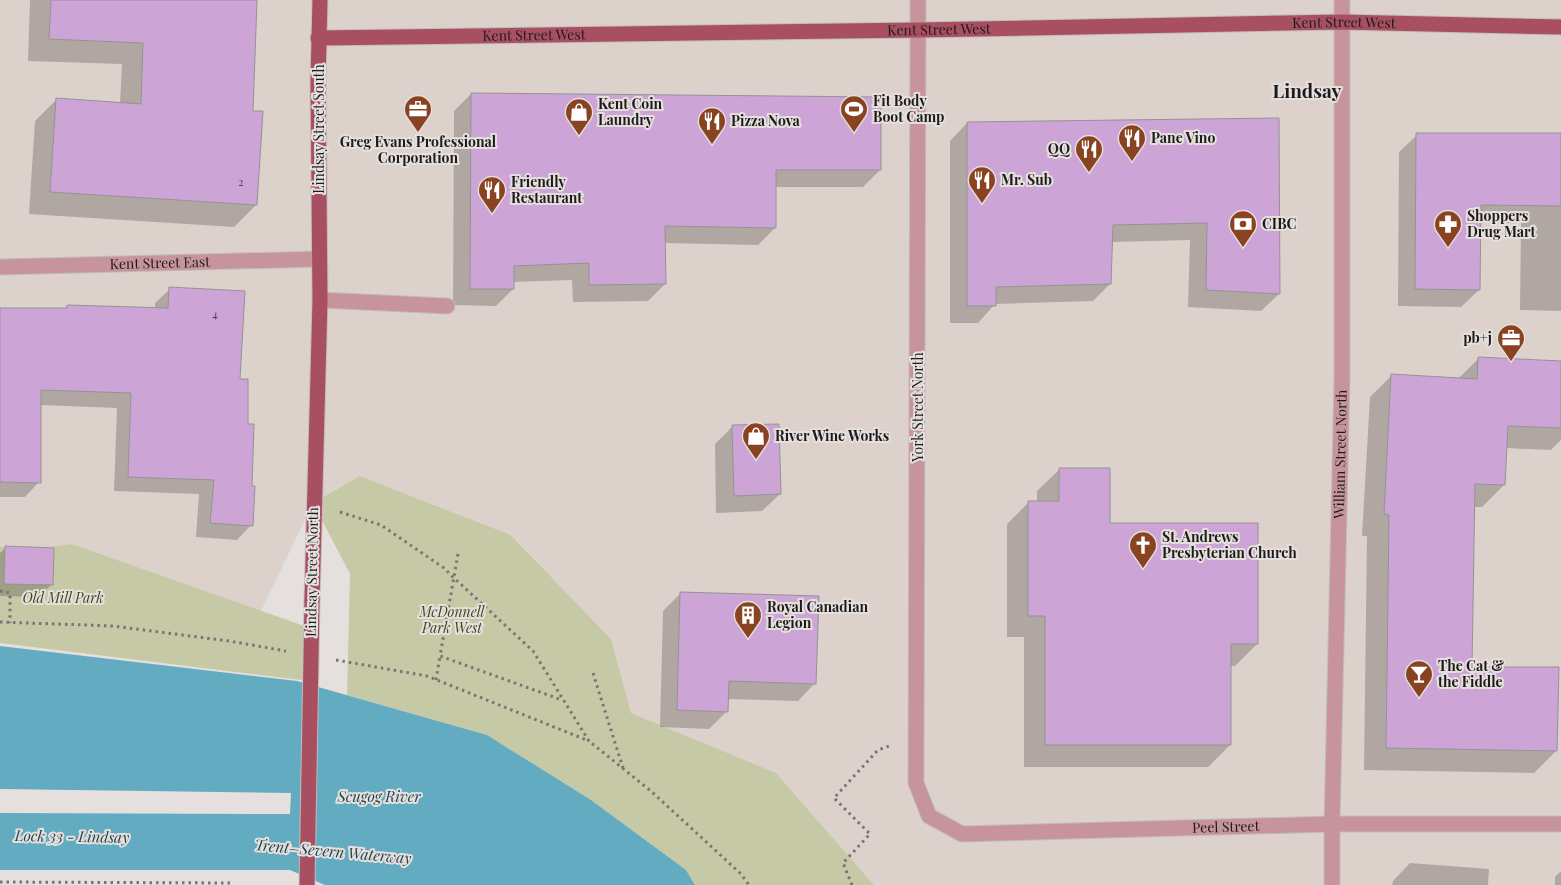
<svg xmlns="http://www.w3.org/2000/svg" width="1561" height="885" font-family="'Playfair Display',serif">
  <rect width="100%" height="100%" fill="#e5e0de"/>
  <polygon fill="#ddd1cb" points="0,0 1561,0 1561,885 874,885 776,773 631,713 611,639 512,535 360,476 313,503 261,611 72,544 38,548 0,547"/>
  <g fill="#c5c9a5">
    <polygon points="360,476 511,535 611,639 631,713 776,773 874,885 695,885 686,870 591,800 487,735 347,695 350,574 313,503"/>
    <polygon points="72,544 310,628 310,681 0,643 0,547 38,548"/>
  </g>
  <polygon fill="#62abc1" points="0,646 297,681 487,735 591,800 686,870 695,885 325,885 290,870 0,870 0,813 290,814 291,793 0,789"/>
  <g fill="#0003">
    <polygon points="30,0 256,0 252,112 256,205 234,227 29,214 35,121 57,99 120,103 122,64 28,61"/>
    <polygon points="471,94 880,170 863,187 775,187 775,228 758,245 664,243 665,284 648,301 573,302 572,280 513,282 513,289 496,306 453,305 454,111"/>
    <polygon points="1278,120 1279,294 1261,311 1188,307 1190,240 1111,242 1110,284 1093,301 995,304 978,323 950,323 950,141 967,123"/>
    <polygon points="1561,134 1561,311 1520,310 1521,223 1479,223 1479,290 1461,307 1398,306 1399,152 1417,135"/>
    <polygon points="170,289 239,380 246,425 251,525 237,540 196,537 199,494 114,491 117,408 40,405 39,482 25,497 0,497 0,309 64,310 67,306 155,309 155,303"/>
    <polygon points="1479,358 1561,363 1561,440 1551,450 1506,448 1504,485 1482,507 1473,507 1471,668 1556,751 1534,773 1364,770 1367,536 1362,536 1370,397 1392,375 1458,379"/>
    <polygon points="732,427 780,494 762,511 716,513 715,444"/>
    <polygon points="1060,469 1109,524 1257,644 1235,666 1230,666 1230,745 1208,767 1024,767 1024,637 1007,637 1007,524 1029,502 1037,502 1037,491"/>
    <polygon points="6,547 52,584 39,597 0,596 0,553"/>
    <polygon points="680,594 815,683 798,701 727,699 727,711 709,729 660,727 663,611"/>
    <polygon points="1410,863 1489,869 1488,885 1392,885 1393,881"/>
    <polygon points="1561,871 1561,885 1555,885 1555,877"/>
  </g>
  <g fill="#cca5d6" stroke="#959295">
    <polygon points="51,0 257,0 253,111 263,111 257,205 50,192 56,98 141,104 143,43 49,39"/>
    <polygon points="471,93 881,97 881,170 776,170 776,228 665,226 666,284 589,285 589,263 514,266 514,289 470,289"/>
    <polygon points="1279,118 1280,294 1206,290 1207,223 1113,225 1111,284 996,287 996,306 967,306 967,122"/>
    <polygon points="1416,133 1561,133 1561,206 1481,205 1480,290 1415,289"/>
    <polygon points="169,287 245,291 240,379 248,379 248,424 254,424 252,486 255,486 253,526 210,523 214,480 128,477 131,393 41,390 41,483 0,482 0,308 67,308 67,305 168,308"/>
    <polygon points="1478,357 1561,361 1561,428 1508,426 1505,485 1475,484 1472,667 1559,667 1557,751 1386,748 1389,515 1384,514 1391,374 1477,379"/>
    <polygon points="779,424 781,494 734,496 732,425"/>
    <polygon points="1059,468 1110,468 1110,523 1258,523 1258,644 1231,644 1231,745 1045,745 1045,616 1028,616 1028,501 1059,501"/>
    <polygon points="5,546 54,548 53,585 4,584"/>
    <polygon points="680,592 819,596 816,684 729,681 728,712 677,710"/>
  </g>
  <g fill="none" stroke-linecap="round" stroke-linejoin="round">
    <g stroke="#c1bdbb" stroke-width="17">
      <g id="minor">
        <path id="s1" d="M918,0l-2,783 13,33 33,18 370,-10h229"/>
        <path id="s2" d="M0,267l319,-8"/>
        <polyline points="320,300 447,306"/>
        <path id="s3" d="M1332,885v-61l10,-446v-378"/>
      </g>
    </g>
    <g stroke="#c1bdbb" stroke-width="17">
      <g id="major">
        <path id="s4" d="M318,38l601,-8 423,-8 219,5"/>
        <polyline points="312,601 320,300 318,81 320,0"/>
      </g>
    </g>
    <g stroke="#797574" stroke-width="3" stroke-dasharray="2.5 4" stroke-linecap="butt">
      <polyline points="340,512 381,525 444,568 453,577 533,651 589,741 652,792 741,874 749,885"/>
      <polyline points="458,554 440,656 562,700"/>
      <polyline points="0,591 10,593 10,623"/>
      <polyline points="0,622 113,626 229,641 286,651"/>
      <polyline points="336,660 427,676 589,741"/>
      <polyline points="593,673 623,768"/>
      <polyline points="436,680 440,656"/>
      <polyline points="0,882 232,883 232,885"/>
      <polyline points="852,885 843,863 870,834 834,798 878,750 889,746"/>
    </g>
    <use href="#minor" stroke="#c7949b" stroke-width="15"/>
    <use href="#major" stroke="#a94f62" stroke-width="15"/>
    <g stroke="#c1bdbb" stroke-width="17" stroke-linecap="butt">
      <polyline id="major-bridge" points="307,885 312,601"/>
    </g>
    <use href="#major-bridge" stroke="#a94f62" stroke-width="15"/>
  </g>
  <defs>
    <g id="office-pin" transform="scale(1.4375)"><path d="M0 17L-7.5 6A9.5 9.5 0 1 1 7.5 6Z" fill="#8a4320" stroke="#e5e0de"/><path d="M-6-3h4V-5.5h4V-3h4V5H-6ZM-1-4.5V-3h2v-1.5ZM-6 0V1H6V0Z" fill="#fff"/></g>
    <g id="stadium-pin" transform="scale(1.4375)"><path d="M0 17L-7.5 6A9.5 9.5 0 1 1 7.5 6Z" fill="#8a4320" stroke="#e5e0de"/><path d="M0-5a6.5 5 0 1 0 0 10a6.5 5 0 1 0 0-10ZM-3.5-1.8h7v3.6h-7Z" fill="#fff"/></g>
    <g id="shop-pin" transform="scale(1.4375)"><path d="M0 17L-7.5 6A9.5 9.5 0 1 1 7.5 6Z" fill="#8a4320" stroke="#e5e0de"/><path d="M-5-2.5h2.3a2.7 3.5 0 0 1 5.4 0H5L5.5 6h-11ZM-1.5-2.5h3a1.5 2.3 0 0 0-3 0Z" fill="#fff"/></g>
    <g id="restaurant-pin" transform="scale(1.4375)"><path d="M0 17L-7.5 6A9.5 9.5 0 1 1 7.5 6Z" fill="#8a4320" stroke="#e5e0de"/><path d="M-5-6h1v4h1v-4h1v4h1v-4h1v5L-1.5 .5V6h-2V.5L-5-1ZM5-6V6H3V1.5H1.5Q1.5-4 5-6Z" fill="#fff"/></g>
    <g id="bank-pin" transform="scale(1.4375)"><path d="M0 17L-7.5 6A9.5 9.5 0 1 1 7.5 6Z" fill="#8a4320" stroke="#e5e0de"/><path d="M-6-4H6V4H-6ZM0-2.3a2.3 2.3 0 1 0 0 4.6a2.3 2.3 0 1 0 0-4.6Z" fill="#fff"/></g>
    <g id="pharmacy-pin" transform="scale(1.4375)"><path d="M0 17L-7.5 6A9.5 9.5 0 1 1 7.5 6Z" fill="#8a4320" stroke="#e5e0de"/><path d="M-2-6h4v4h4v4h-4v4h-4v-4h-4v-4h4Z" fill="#fff"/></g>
    <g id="church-pin" transform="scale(1.4375)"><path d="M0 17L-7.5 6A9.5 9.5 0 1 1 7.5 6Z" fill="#8a4320" stroke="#e5e0de"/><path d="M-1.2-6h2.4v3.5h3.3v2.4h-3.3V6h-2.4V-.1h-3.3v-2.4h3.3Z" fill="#fff"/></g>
    <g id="building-pin" transform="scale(1.4375)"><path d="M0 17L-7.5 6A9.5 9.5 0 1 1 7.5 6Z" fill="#8a4320" stroke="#e5e0de"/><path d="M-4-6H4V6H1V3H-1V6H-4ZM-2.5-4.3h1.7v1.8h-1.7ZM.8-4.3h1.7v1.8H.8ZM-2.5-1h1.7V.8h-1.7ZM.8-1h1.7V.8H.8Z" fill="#fff"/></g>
    <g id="bar-pin" transform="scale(1.4375)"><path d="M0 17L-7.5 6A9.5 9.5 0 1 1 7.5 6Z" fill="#8a4320" stroke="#e5e0de"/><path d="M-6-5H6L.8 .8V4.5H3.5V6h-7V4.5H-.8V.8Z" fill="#fff"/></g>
  </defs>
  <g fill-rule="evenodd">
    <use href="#office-pin" x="418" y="109"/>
    <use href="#stadium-pin" x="854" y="109"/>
    <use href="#shop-pin" x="579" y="112"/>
    <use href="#restaurant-pin" x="712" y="121"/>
    <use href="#restaurant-pin" x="1132" y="138"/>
    <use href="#restaurant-pin" x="1089" y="149"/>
    <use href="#restaurant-pin" x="982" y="180"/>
    <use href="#restaurant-pin" x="492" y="190"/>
    <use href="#bank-pin" x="1243" y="224"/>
    <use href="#pharmacy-pin" x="1448" y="224"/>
    <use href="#office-pin" x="1511" y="338"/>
    <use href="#shop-pin" x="756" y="436"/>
    <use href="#church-pin" x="1143" y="545"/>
    <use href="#building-pin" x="748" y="615"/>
    <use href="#bar-pin" x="1419" y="674"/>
  </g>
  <g text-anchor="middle" stroke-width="4" stroke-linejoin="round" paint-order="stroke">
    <g font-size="11" fill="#493e49">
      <text x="241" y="186">2</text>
      <text x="215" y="318">4</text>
    </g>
    <g font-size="14" fill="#1d1b1a" stroke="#e5e0de">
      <text dy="5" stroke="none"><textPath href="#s4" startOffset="1026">Kent Street West</textPath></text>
      <text dy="5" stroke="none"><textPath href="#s4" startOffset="621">Kent Street West</textPath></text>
      <text dy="5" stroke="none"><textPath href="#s4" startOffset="216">Kent Street West</textPath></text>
      <text transform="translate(319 129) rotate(-90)" y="5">Lindsay Street South</text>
      <text dy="5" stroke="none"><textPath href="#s2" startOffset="160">Kent Street East</textPath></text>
      <text transform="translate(918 407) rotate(-90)" y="5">York Street North</text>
      <text dy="5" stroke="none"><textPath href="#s3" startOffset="431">William Street North</textPath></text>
      <text transform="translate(312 572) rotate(-89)" y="5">Lindsay Street North</text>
      <text dy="5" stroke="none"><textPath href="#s1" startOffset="1120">Peel Street</textPath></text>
    </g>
    <g font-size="14" font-weight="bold" fill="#1d1b1a" stroke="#e5e0de" text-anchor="start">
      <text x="873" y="106">Fit Body<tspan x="873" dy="16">Boot Camp</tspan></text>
      <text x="598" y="109">Kent Coin<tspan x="598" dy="16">Laundry</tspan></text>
      <text x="731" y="126">Pizza Nova</text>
      <text x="1151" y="143">Pane Vino</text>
      <text x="418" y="147" text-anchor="middle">Greg Evans Professional<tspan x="418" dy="16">Corporation</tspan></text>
      <text x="1070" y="154" text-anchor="end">QQ</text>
      <text x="1001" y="185">Mr. Sub</text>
      <text x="511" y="187">Friendly<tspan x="511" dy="16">Restaurant</tspan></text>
      <text x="1467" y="221">Shoppers<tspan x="1467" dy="16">Drug Mart</tspan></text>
      <text x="1262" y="229">CIBC</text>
      <text x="1492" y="343" text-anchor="end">pb+j</text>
      <text x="775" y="441">River Wine Works</text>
      <text x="1162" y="542">St. Andrews<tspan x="1162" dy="16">Presbyterian Church</tspan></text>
      <text x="767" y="612">Royal Canadian<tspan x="767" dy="16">Legion</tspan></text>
      <text x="1438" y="671">The Cat &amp;<tspan x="1438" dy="16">the Fiddle</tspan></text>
    </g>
    <g font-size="14" font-style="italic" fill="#424618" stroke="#e5e0de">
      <text x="63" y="603">Old Mill Park</text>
      <text x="452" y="617">McDonnell<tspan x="452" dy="16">Park West</tspan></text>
    </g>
    <g font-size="15" font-style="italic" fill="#1c3f49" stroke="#e5e0de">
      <text x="379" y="802">Scugog River</text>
      <text transform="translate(72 837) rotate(1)" y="5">Lock 33 - Lindsay</text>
      <text transform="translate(333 852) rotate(5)" y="5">Trent–Severn Waterway</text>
    </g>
    <g font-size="19" font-weight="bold" fill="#1d1b1a" stroke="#e5e0de">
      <text x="1307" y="98">Lindsay</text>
    </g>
  </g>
</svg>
